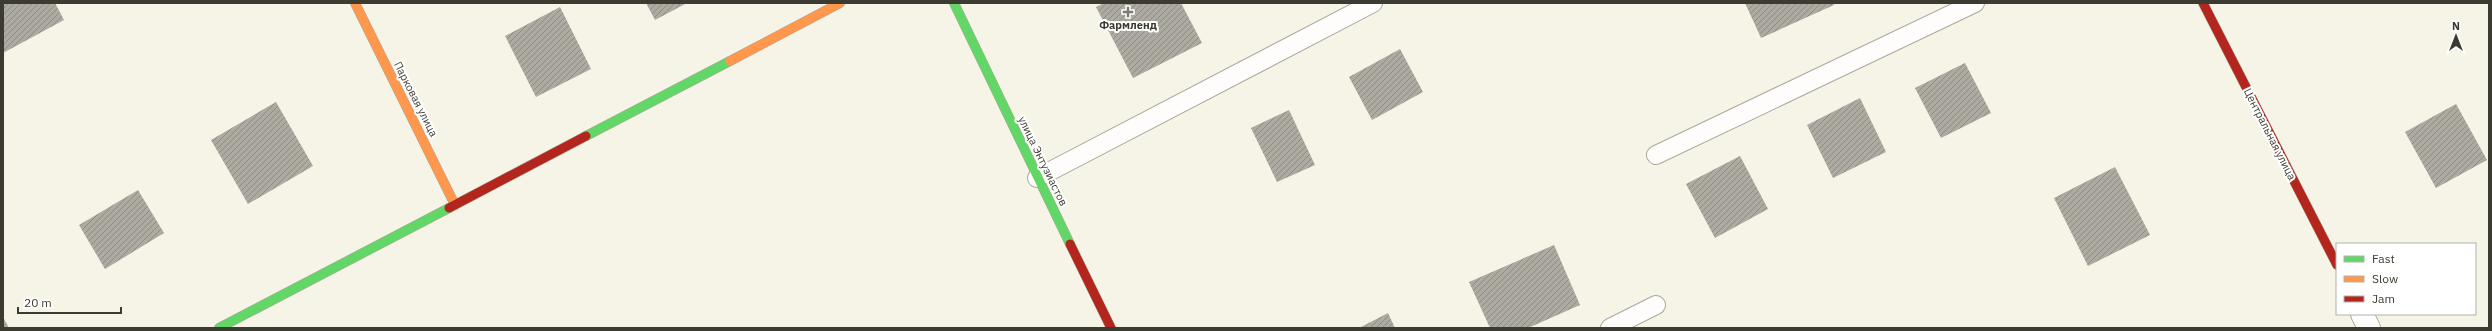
<svg xmlns="http://www.w3.org/2000/svg" width="2492" height="331" font-family="'IBM Plex Sans',sans-serif">
  <defs>
    <pattern id="building-hatch" width="6" height="6" patternUnits="userSpaceOnUse"><rect width="6" height="6" fill="#adaba1"/><path d="M-1 1l2-2M0 6l6-6M5 7l2-2" fill="none" stroke="#8e8c84"/></pattern>
  </defs>
  <rect width="100%" height="100%" fill="#f6f4e6"/>
  <g fill="url(#building-hatch)">
    <polygon points="3,3 55,3 64,20 3,53"/>
    <polygon points="646,3 687,3 655,20"/>
    <polygon points="1104,3 1181,3 1202,43 1133,78 1096,7"/>
    <polygon points="1745,3 1833,3 1834,5 1761,38"/>
    <polygon points="560,7 591,69 536,97 505,36"/>
    <polygon points="1400,49 1423,92 1372,120 1349,77"/>
    <polygon points="1965,63 1991,113 1941,138 1915,88"/>
    <polygon points="1860,98 1886,152 1833,178 1807,125"/>
    <polygon points="276,102 313,166 248,204 211,140"/>
    <polygon points="2456,104 2487,160 2436,188 2405,132"/>
    <polygon points="1289,110 1315,165 1277,182 1251,128"/>
    <polygon points="1740,156 1768,209 1715,238 1686,184"/>
    <polygon points="2115,167 2150,235 2088,266 2054,198"/>
    <polygon points="138,190 164,233 105,269 79,225"/>
    <polygon points="1554,245 1580,305 1528,328 1490,328 1469,282"/>
    <polygon points="1388,313 1395,328 1359,328"/>
    <polygon points="3,317 9,328 3,328"/>
  </g>
  <g fill="none" stroke-linecap="round" stroke-linejoin="round">
    <g stroke="#aba99f" stroke-width="20">
      <g id="lane">
        <polyline points="1656,155 1975,3"/>
        <polyline points="1037,178 1373,3"/>
        <polyline points="1610,328 1656,305"/>
      </g>
    </g>
    <g stroke="#aba99f" stroke-width="24">
      <polyline id="street" points="2362,314 2369,328"/>
    </g>
    <g stroke="#aba99f" stroke-width="10">
      <g id="fast">
        <polyline points="954,3 1070,244"/>
        <polyline points="586,136 730,61"/>
        <polyline points="219,328 449,208"/>
      </g>
    </g>
    <g stroke="#aba99f" stroke-width="10">
      <g id="slow">
        <polyline points="355,3 455,205"/>
        <polyline points="730,61 840,3"/>
      </g>
    </g>
    <g stroke="#aba99f" stroke-width="10">
      <g id="jam">
        <polyline points="2203,3 2337,265"/>
        <polyline points="449,208 586,136"/>
        <polyline points="1070,244 1111,328"/>
      </g>
    </g>
    <use href="#lane" stroke="#fefdfb" stroke-width="18"/>
    <use href="#street" stroke="#fefdfb" stroke-width="22"/>
    <use href="#fast" stroke="#63d668" stroke-width="9"/>
    <use href="#slow" stroke="#ff974d" stroke-width="9"/>
    <use href="#jam" stroke="#b3261e" stroke-width="9"/>
  </g>
  <path fill="#7d7c70" stroke="#fff" stroke-width="1.5" d="M1126 6h4v4h4v4h-4v4h-4v-4h-4v-4h4z"/>
  <g text-anchor="middle" stroke-width="4" stroke-linejoin="round" paint-order="stroke">
    <g font-size="11" font-weight="bold" fill="#3c3b31" stroke="#fff">
      <text x="1128" y="29">Фармленд</text>
    </g>
    <g font-size="11" fill="#3c3b31" stroke="#fff">
      <text transform="translate(416 99) rotate(63)" y="4">Парковая улица</text>
      <text transform="translate(2270 134) rotate(63)" y="4">Центральная улица</text>
      <text transform="translate(1043 161) rotate(64)" y="4">улица Энтузиастов</text>
    </g>
  </g>
  <rect width="2492" height="331" fill="none" stroke="#3c3b31" stroke-width="8"/>
  <rect x="2336" y="243" width="140" height="72" fill="#ffffff" stroke="#b1b1ad"/>
  <rect x="2344" y="256" width="20" height="6" fill="#63d668" stroke="#b1b1ad"/>
  <text x="2372" y="263" font-size="12" fill="#3c3b31">Fast</text>
  <rect x="2344" y="276" width="20" height="6" fill="#ff974d" stroke="#b1b1ad"/>
  <text x="2372" y="283" font-size="12" fill="#3c3b31">Slow</text>
  <rect x="2344" y="296" width="20" height="6" fill="#b3261e" stroke="#b1b1ad"/>
  <text x="2372" y="303" font-size="12" fill="#3c3b31">Jam</text>
  <g transform="translate(2456 36)" stroke="#ffffff" stroke-width="3" paint-order="stroke">
  <path d="M0-3L7 15L0 10L-7 15Z" fill="#3c3b31"/>
  <text y="-6" font-size="11" font-weight="bold" text-anchor="middle" fill="#3c3b31">N</text>
  </g>
  <path d="M18 307v6h103v-6" fill="none" stroke="#3c3b31" stroke-width="2"/>
  <text x="24" y="307" font-size="12" fill="#3c3b31" stroke="#ffffff" stroke-width="3" paint-order="stroke">20 m</text>
</svg>
